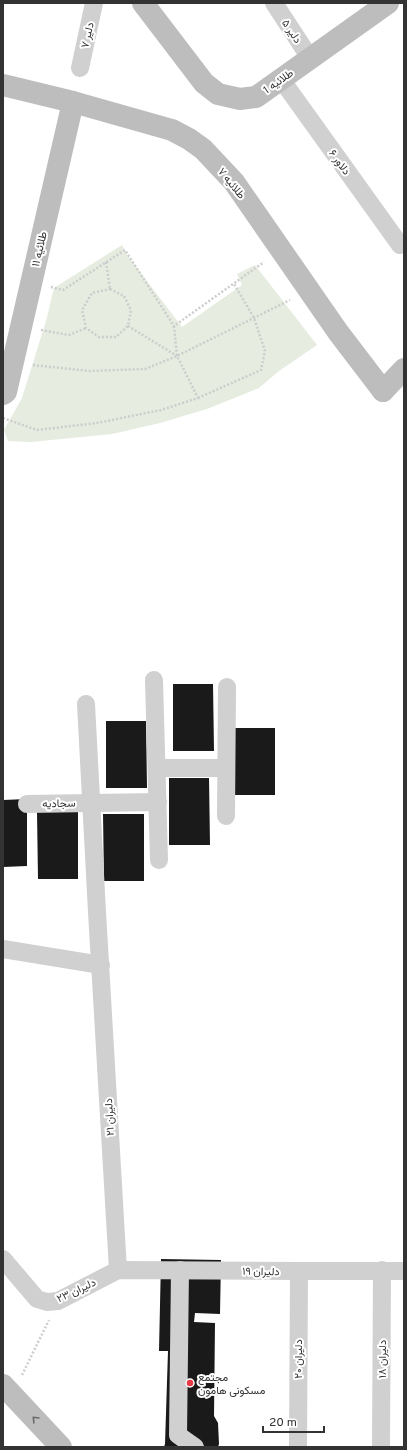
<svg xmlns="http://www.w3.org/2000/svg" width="407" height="1450" font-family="Overpass,Vazirmatn,sans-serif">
  <rect width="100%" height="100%" fill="#fff"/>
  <polygon fill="#e6ecdf" points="122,245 127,255 182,327 242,285 237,274 255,265 317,345 279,371 259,388 207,409 160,423 112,434 31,442 8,441 4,430 22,398 46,321 54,288"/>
  <g fill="#1a1a1a">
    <polygon points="173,684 213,684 214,751 173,751"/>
    <polygon points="106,721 146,721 147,788 106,788"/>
    <polygon points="234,728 275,728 275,795 235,795"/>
    <polygon points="169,778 209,778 210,845 169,845"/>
    <polygon points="27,799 27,866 3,867 3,800"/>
    <polygon points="37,812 78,812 78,879 38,879"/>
    <polygon points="103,814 144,814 144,881 104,881"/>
    <polygon points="161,1259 221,1260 220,1314 195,1313 194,1322 215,1323 214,1416 218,1423 219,1444 218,1447 164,1447 165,1444 168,1351 159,1351"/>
  </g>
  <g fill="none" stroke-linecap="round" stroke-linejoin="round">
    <g stroke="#cdcdcd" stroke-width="2.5" stroke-dasharray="2 2" stroke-linecap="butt">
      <polyline points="106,262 110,289"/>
      <polyline points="51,287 63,290 125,250 174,326"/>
      <polygon points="110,289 124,296 131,310 128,326 116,337 99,337 86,328 82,310 92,293"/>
      <polyline points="128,326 177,356"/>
      <polyline points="41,330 69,335 86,328"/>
      <polyline points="33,365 89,371 145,369 177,356 290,300"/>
      <polyline points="198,398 261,370 265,351 254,318 234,284"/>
      <polyline points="3,418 37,430 97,423 161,410 198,398 177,356 174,326 264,262"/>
      <polyline points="22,1375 49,1320"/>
    </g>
    <g stroke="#d0d0d0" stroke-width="18">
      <polyline points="274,3 310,58"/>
      <polyline points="80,68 94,3"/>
      <polyline points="281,79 400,245"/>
      <polyline points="154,680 159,860"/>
      <polyline points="86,704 97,912 118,1270"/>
      <polyline points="157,768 226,768"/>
      <polyline points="27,804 158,802"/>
      <polyline points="226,816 227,687"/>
      <polyline points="3,949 101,965"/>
      <polyline points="3,1259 37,1299 47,1302 58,1301 118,1270 299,1271 404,1271"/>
      <polyline points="180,1270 178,1435 195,1447"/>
      <polyline points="298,1447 299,1271"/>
      <polyline points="381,1447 382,1270"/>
    </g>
    <g stroke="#bdbdbd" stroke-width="22">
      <polyline points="143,3 204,83 218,94 240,99 256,97 388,3"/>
      <polyline points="3,85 73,102 172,130 189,139 203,149 234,182 338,332 383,391"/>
      <polyline points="383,391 404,369"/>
      <polyline points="3,394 6,392 73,102"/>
      <polyline points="3,1385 61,1447"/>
    </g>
  </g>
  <defs><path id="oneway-chevron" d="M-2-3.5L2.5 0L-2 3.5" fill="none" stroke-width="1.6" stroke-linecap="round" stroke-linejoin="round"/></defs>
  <use stroke="#6a6a6a" href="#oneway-chevron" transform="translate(35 1419) rotate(-134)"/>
  <circle fill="#e63946" stroke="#fff" stroke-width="1.5" cx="190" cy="1383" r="4"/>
  <g text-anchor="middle" stroke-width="4" stroke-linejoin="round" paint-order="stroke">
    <g font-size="11" fill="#333" stroke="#fff">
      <text transform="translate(292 31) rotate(56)" y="4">دلیر ۵</text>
      <text transform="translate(87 35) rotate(-77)" y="4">دلیر ۷</text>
      <text transform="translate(278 81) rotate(-35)" y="4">طلائیه 1</text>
      <text transform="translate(340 162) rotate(54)" y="4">دلاور ۶</text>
      <text transform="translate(232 183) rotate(51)" y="4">طلائیه ۷</text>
      <text transform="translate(39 249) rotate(-77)" y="4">طلائیه ۱۱</text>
      <text transform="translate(59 803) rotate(-1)" y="4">سجاديه</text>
      <text transform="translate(109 1117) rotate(-93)" y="4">دلیران ۲۱</text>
      <text transform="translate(261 1271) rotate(1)" y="4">دلیران ۱۹</text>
      <text transform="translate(76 1290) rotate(-25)" y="4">دلیران ۲۳</text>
      <text transform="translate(298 1359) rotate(-90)" y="4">دلیران ۲۰</text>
      <text transform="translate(382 1359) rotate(-90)" y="4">دلیران ۱۸</text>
    </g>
    <g font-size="11" fill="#333" stroke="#fff" text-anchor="start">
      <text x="198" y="1381">مجتمع<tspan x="198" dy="13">مسکونی هامون</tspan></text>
    </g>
  </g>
  <rect width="407" height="1450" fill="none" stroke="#333333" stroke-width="8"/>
  <path d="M263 1426v6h61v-6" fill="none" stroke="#333333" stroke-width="2"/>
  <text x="269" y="1426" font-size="12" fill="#333333" stroke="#ffffff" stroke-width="3" paint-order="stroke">20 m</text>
</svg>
